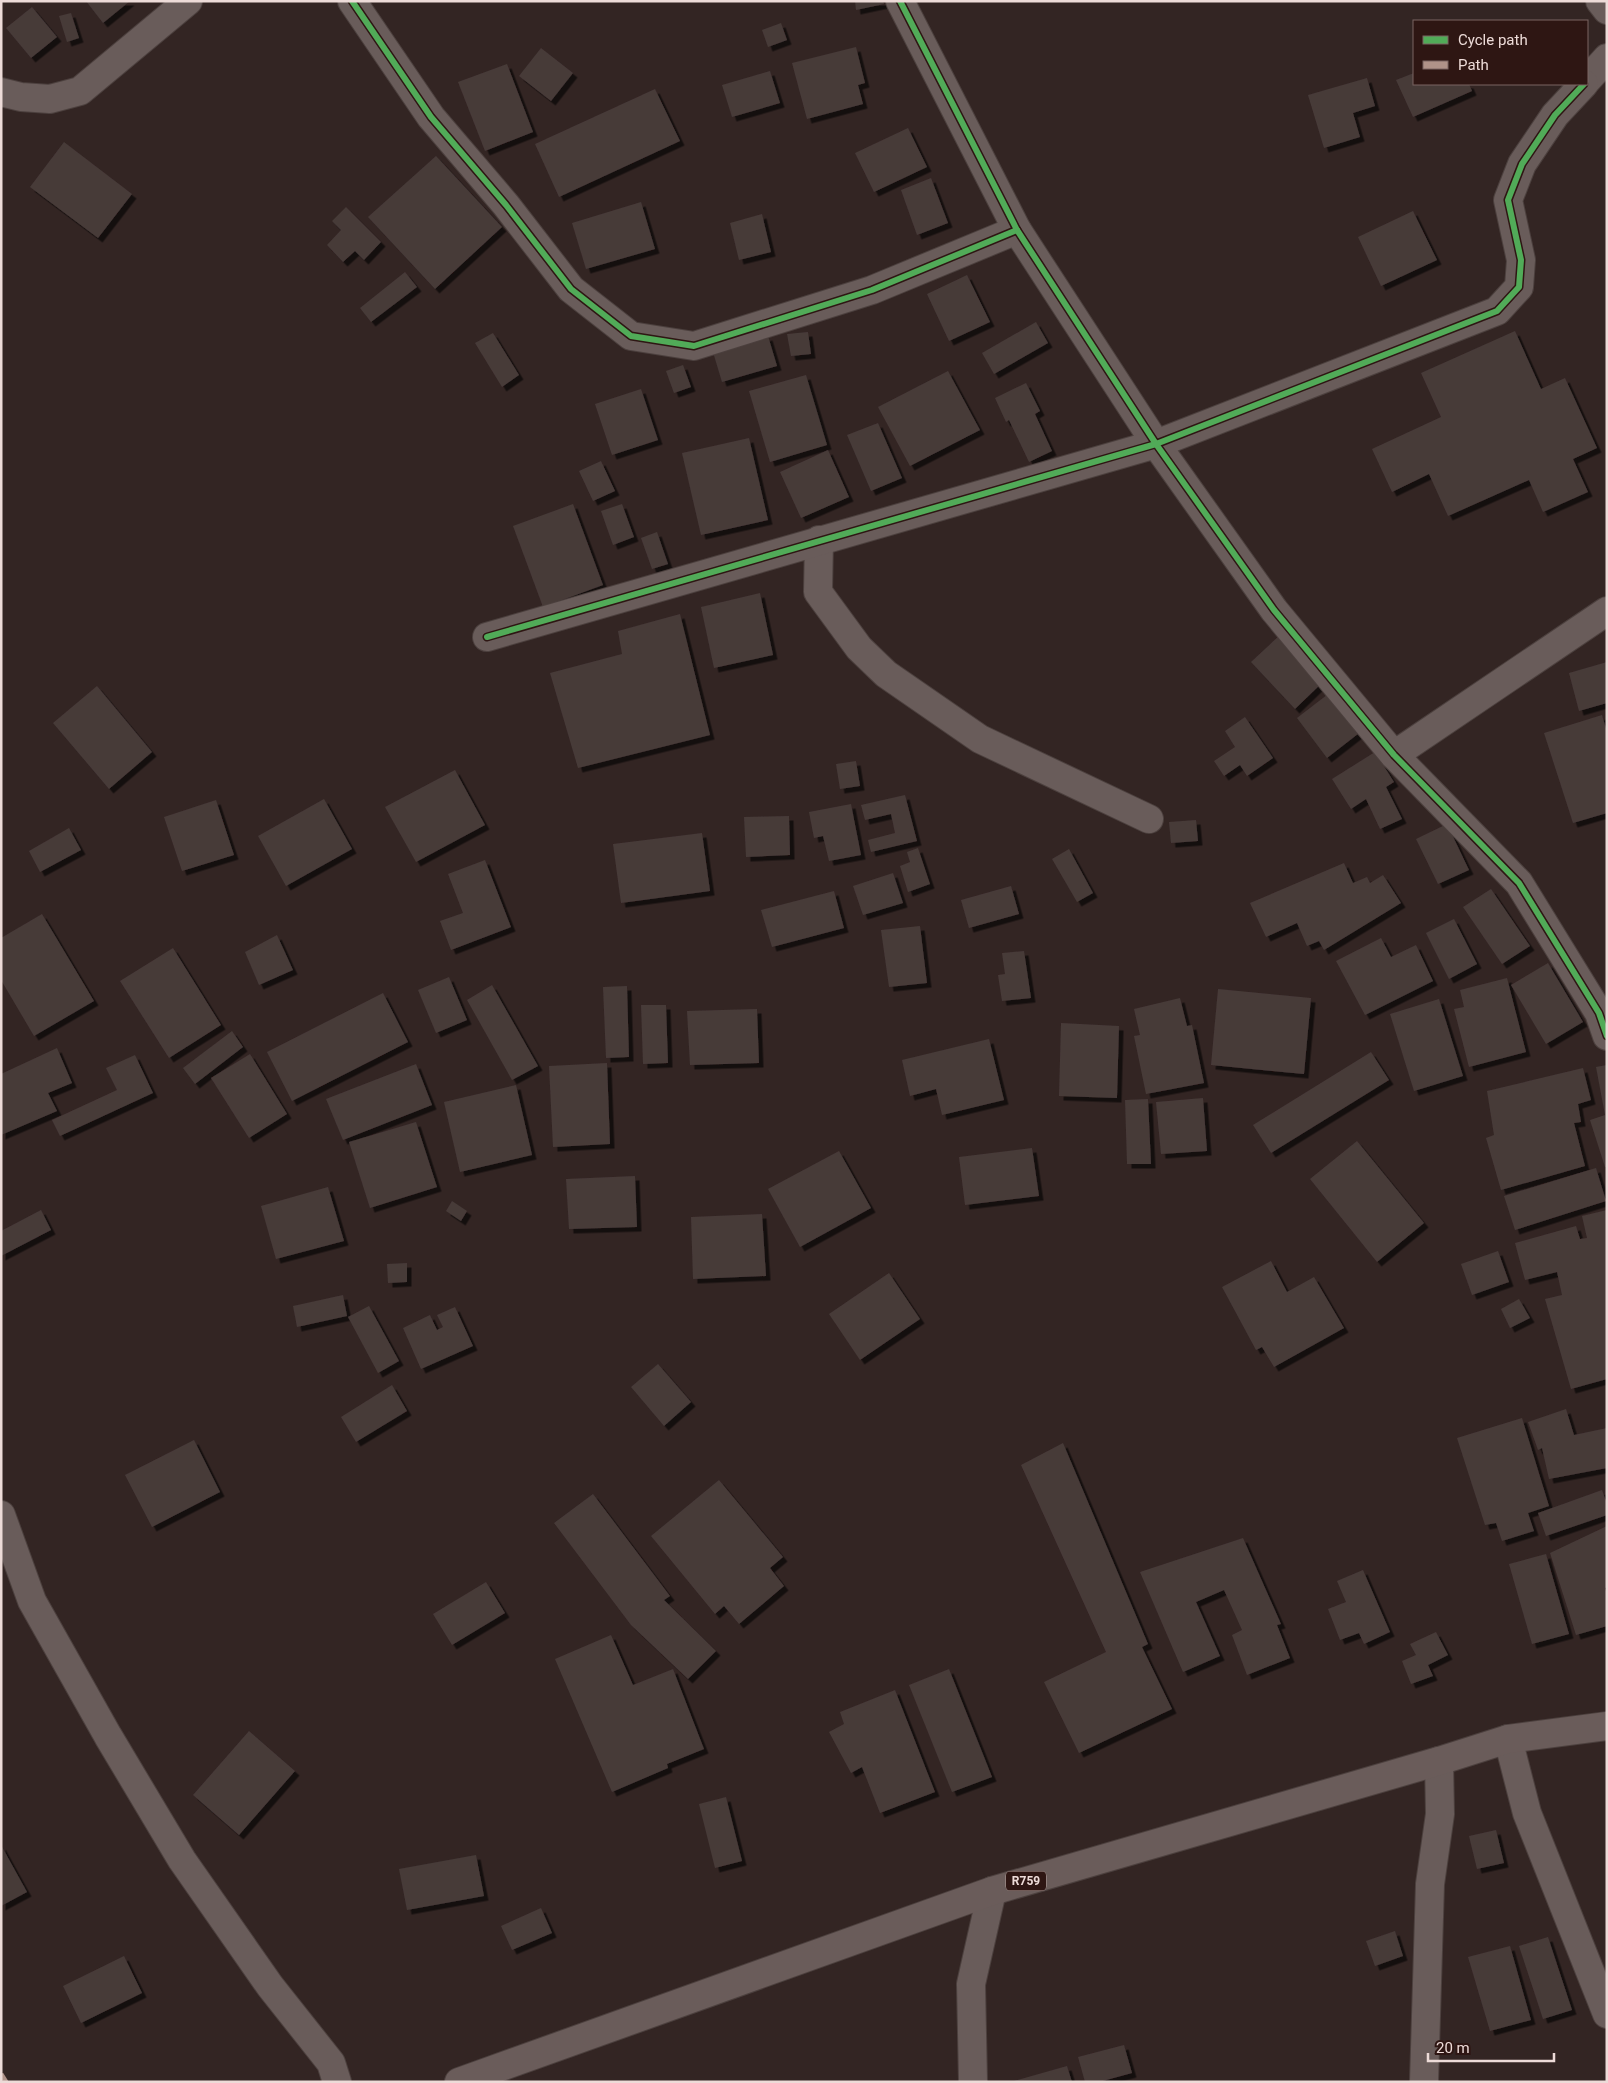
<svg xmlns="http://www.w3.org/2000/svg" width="1608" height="2083" font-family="Roboto,sans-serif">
  <defs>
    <filter id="shadow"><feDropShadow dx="4.5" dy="4.5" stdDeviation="0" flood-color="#0009"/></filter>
  </defs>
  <rect width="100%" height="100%" fill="#332523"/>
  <g fill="#473a39" filter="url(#shadow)">
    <polygon points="86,1 130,1 103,23"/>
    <polygon points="855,1 883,1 884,4 856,10"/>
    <polygon points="32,7 57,37 31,58 6,28"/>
    <polygon points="71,13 79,38 67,42 59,16"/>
    <polygon points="781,23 787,40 768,47 762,30"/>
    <polygon points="856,47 865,83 858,85 863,104 807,119 792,63"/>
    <polygon points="541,48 573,73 551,101 519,76"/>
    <polygon points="507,64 533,132 485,151 458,82"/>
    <polygon points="770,71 780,103 732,117 722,85"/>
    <polygon points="1414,73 1414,84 1469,84 1472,91 1413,117 1396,80"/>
    <polygon points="1367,78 1375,106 1353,113 1360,137 1324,148 1308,95"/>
    <polygon points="655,89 680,141 559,197 535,144"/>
    <polygon points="908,128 927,167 874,192 855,153"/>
    <polygon points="64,142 132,194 98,238 30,187"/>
    <polygon points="436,156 502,227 435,289 368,217"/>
    <polygon points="931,178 948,223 917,235 901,190"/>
    <polygon points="641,202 655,249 586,269 572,223"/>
    <polygon points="346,207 381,242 364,260 355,251 343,262 327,245 341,230 332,221"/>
    <polygon points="1413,211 1437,260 1381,286 1358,237"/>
    <polygon points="762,214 771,252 739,260 730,223"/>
    <polygon points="405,272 417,287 371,322 360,308"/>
    <polygon points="967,275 990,322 949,341 927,294"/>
    <polygon points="1036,322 1048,343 994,374 982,353"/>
    <polygon points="1515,331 1541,389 1565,378 1597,448 1573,459 1588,492 1543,512 1529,480 1448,516 1429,474 1392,492 1372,449 1441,417 1421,373"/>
    <polygon points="808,332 811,354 791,356 787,334"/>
    <polygon points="493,333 519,375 502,387 475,343"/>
    <polygon points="768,336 777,366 722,382 713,352"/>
    <polygon points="683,365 691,387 674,393 666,371"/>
    <polygon points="948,371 980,430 910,466 878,407"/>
    <polygon points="806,375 827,445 770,462 749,391"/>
    <polygon points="1026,383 1040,411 1035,414 1052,451 1029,462 1009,420 1006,422 995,398"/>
    <polygon points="641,389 658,440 612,455 595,404"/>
    <polygon points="878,423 902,478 871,491 847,435"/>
    <polygon points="749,438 768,520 701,535 682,453"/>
    <polygon points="828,450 849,497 801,518 780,472"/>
    <polygon points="601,461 615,491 593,501 579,471"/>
    <polygon points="573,504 603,585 543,607 513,526"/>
    <polygon points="622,504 634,537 613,545 601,511"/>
    <polygon points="657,532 668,564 652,569 641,538"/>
    <polygon points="760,593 773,655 714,668 701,607"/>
    <polygon points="680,614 710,735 578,768 550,673 622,654 618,631"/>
    <polygon points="1281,634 1325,680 1295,709 1251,662"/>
    <polygon points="1607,662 1607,703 1579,711 1569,673"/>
    <polygon points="97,686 152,752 109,789 53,723"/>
    <polygon points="1332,691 1363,730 1327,758 1297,718"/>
    <polygon points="1602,715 1607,732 1607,813 1573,823 1544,733"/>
    <polygon points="1245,717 1273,758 1247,776 1240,765 1224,776 1214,761 1235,747 1225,731"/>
    <polygon points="1375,752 1394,782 1386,787 1402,819 1380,829 1366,799 1351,809 1332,779"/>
    <polygon points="856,761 860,786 840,789 836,764"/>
    <polygon points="455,770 485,825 416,862 385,807"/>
    <polygon points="905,795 917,841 871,852 868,840 895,833 891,814 865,820 861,805"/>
    <polygon points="324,799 352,849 286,886 258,836"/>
    <polygon points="216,800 234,855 182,871 164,817"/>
    <polygon points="851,804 861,855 829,861 823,836 814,838 809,812"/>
    <polygon points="789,816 790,855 746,857 744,817"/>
    <polygon points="1196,820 1198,841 1171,843 1169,822"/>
    <polygon points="1447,824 1469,870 1438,884 1416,839"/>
    <polygon points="69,828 81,850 40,872 29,851"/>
    <polygon points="702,833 710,891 621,903 613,844"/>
    <polygon points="918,848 930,884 908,892 900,866 910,862 907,852"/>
    <polygon points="1069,849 1093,893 1077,902 1052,859"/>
    <polygon points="485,860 511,927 451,950 440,921 463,913 448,874"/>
    <polygon points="1344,863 1353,883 1367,877 1370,883 1383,875 1401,903 1324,950 1319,941 1307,946 1297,923 1266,937 1250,903"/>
    <polygon points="893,873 903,903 863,915 853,886"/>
    <polygon points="1011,886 1019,914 969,928 961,900"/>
    <polygon points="1491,889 1530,946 1502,964 1463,907"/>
    <polygon points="834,891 844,928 772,947 761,910"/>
    <polygon points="42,914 94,1001 34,1036 1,980 1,938"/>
    <polygon points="1454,919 1477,964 1449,979 1426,933"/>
    <polygon points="920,926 927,983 889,987 881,930"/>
    <polygon points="277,935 293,970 259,985 245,952"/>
    <polygon points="1381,938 1391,957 1416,945 1433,981 1365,1015 1336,961"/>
    <polygon points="173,948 221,1025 169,1058 120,981"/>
    <polygon points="1024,951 1031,998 1002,1001 998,975 1005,974 1002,953"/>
    <polygon points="1548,963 1583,1022 1546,1044 1511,985"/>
    <polygon points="449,977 467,1020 436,1033 418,990"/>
    <polygon points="1507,978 1526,1052 1469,1067 1454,1009 1464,1007 1460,990"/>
    <polygon points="492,985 538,1066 512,1080 467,1000"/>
    <polygon points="627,986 629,1057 606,1058 603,987"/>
    <polygon points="1218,989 1311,998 1304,1074 1211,1065"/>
    <polygon points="383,993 408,1042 292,1101 267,1052"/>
    <polygon points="1180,998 1187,1026 1192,1025 1204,1083 1146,1094 1134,1036 1140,1035 1134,1009"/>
    <polygon points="1439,999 1463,1076 1414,1091 1390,1014"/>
    <polygon points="641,1005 666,1005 668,1063 643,1064"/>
    <polygon points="757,1009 759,1063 690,1065 687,1011"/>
    <polygon points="1061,1023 1119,1026 1117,1098 1059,1096"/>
    <polygon points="232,1031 243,1047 195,1084 183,1068"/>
    <polygon points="989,1039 1004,1100 942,1115 936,1089 910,1096 902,1060"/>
    <polygon points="57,1048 72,1083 48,1093 57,1111 1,1135 1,1074"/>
    <polygon points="1371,1052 1389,1080 1271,1153 1253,1125"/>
    <polygon points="250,1054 287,1114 249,1138 211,1078"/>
    <polygon points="135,1055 153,1093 60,1136 52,1120 117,1090 106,1068"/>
    <polygon points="607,1063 610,1144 553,1147 549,1066"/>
    <polygon points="416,1064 432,1105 343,1140 326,1099"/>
    <polygon points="1607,1065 1607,1167 1605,1167 1590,1120 1605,1115 1596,1067"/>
    <polygon points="1583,1068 1591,1100 1578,1104 1581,1122 1574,1123 1585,1166 1501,1190 1486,1138 1494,1135 1487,1091"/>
    <polygon points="516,1085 532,1155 460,1172 444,1102"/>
    <polygon points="1203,1098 1207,1151 1161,1154 1156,1102"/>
    <polygon points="1148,1099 1151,1164 1127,1164 1125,1100"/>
    <polygon points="416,1122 437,1187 370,1208 349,1142"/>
    <polygon points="1357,1141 1424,1223 1377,1262 1310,1179"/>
    <polygon points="1032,1148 1039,1196 965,1205 959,1157"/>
    <polygon points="839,1151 871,1208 800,1247 768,1189"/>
    <polygon points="1596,1168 1606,1201 1515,1230 1504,1196"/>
    <polygon points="635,1176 637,1227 569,1229 566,1179"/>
    <polygon points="328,1187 344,1241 276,1259 261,1206"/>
    <polygon points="452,1201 467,1211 461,1221 446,1211"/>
    <polygon points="41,1210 51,1230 1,1256 1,1231"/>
    <polygon points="1607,1210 1607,1379 1571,1389 1545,1299 1562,1295 1557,1272 1525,1280 1515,1243 1576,1226 1580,1239 1587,1238 1582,1216"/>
    <polygon points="762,1214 766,1276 693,1279 691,1217"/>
    <polygon points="1498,1251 1509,1282 1472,1295 1461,1264"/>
    <polygon points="1271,1261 1287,1292 1314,1277 1344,1328 1274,1367 1262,1347 1256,1350 1222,1287"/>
    <polygon points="407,1263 407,1282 388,1283 387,1264"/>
    <polygon points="889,1273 920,1319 860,1360 829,1314"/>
    <polygon points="343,1295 347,1316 297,1327 293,1306"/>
    <polygon points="1519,1299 1530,1318 1510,1328 1501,1309"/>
    <polygon points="369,1306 399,1361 378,1373 348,1317"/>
    <polygon points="455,1307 473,1346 421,1369 403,1328 430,1315 437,1330 443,1327 437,1315"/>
    <polygon points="658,1364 691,1402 664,1426 631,1387"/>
    <polygon points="392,1385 407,1411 356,1442 341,1417"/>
    <polygon points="1566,1409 1574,1435 1607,1428 1607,1468 1549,1479 1542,1448 1538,1450 1528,1422"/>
    <polygon points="1522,1418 1549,1506 1528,1513 1534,1531 1502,1541 1496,1523 1485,1525 1457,1438"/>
    <polygon points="194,1440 220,1492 152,1527 125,1475"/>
    <polygon points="1063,1443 1148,1644 1142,1647 1172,1709 1079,1753 1044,1682 1106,1652 1021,1465"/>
    <polygon points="719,1480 783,1557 770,1568 784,1586 739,1624 724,1606 715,1614 651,1536"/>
    <polygon points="1602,1490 1607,1504 1607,1515 1546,1536 1538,1513"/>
    <polygon points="593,1494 670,1596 664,1600 716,1651 688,1679 631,1625 554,1523"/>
    <polygon points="1607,1526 1607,1587 1605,1588 1607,1595 1607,1626 1576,1635 1550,1553"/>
    <polygon points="1243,1538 1281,1624 1277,1625 1290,1658 1247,1675 1232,1635 1242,1630 1224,1590 1196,1602 1220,1656 1183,1672 1140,1572"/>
    <polygon points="1546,1554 1569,1634 1532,1644 1509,1564"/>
    <polygon points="1363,1570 1390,1632 1364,1644 1359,1633 1340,1640 1328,1609 1346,1602 1337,1581"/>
    <polygon points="486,1582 505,1613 452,1645 433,1614"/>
    <polygon points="1436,1632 1448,1655 1428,1665 1433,1676 1411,1684 1402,1661 1416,1655 1410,1644"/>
    <polygon points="611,1635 633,1685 673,1669 704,1749 667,1764 668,1768 612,1792 555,1659"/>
    <polygon points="949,1669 992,1777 952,1792 909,1685"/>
    <polygon points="895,1690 935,1792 880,1813 862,1767 851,1773 829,1732 844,1724 840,1712"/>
    <polygon points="249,1731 295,1771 239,1835 193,1795"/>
    <polygon points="726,1797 742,1861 715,1868 699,1804"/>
    <polygon points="1496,1830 1504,1863 1477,1869 1469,1836"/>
    <polygon points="1,1845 27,1892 1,1906"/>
    <polygon points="476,1855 484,1896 407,1910 399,1869"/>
    <polygon points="541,1908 552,1933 512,1950 501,1926"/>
    <polygon points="1395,1931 1403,1956 1375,1966 1366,1941"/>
    <polygon points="1548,1937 1572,2010 1543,2019 1519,1946"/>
    <polygon points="1510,1946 1531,2020 1490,2031 1468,1957"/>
    <polygon points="124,1956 142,1993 81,2023 63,1986"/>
    <polygon points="1124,2045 1132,2073 1099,2082 1085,2082 1078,2057"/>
    <polygon points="1067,2066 1072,2082 1014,2082 1014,2081"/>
  </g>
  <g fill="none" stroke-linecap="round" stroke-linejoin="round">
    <g stroke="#4c403e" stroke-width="30">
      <g id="street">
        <polyline points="352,1 431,117 506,205 571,289 631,336 694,346 872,290 1017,230"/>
        <polyline points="900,1 1017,230 1156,444 1274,610 1394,755 1519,883 1599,1013 1607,1036"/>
        <polyline points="1600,1 1607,10"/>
        <polyline points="1587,80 1607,58"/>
        <polyline points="1,92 21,97 50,99 80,91 188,1"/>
        <polyline points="819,540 818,592 859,648 886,674 980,739 1149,819"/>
        <polyline points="487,637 1156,444 1497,311 1519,287 1521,260 1508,200 1522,164 1555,115 1584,84"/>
        <polyline points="1394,755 1607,611"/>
        <polyline points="1,1515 32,1601 108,1736 182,1860 270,1986 331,2063 337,2082"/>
        <polyline points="1508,1739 1527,1813 1607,2014"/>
        <polyline points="973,2082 971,1984 992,1891"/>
        <polyline points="1424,2082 1430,1884 1440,1814 1439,1761"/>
      </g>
    </g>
    <g stroke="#4c403e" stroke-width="30">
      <polyline id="primary" points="459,2082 992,1891 1439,1761 1508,1739 1607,1726"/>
    </g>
    <use href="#street" stroke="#695c5a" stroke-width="28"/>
    <use href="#primary" stroke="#6a5c5a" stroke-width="28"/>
    <polyline stroke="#af9288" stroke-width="5" stroke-dasharray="10 5" stroke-linecap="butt" points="1,2074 6,2082"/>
    <g stroke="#2e1613" stroke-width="9">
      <g id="cycleway">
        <polyline points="352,1 431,117 506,205 571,289 631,336 694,346 872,290 1017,230"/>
        <polyline points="900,1 1017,230 1156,444 1274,610 1394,755 1519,883 1599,1013 1607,1036"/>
        <polyline points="487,637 1156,444 1497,311 1519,287 1521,260 1508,200 1522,164 1555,115 1584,84"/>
      </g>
    </g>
    <use href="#cycleway" stroke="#51ab58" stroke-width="6"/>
  </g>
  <g text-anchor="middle" stroke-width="4.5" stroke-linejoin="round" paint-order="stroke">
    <rect fill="#2e1613" stroke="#b4a09d" stroke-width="1" x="1006" y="1871.5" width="40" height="19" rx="4"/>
    <g font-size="12" font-weight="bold" fill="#eddbd8">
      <text x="1026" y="1885">R759</text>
    </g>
  </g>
  <rect width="1608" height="2083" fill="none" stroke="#eddbd8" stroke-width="5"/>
  <rect x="1413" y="20" width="175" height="65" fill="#2e1613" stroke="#7a6562"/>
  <rect x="1423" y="36" width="25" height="8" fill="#51ab58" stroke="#7a6562"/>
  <text x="1458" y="45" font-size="15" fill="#eddbd8">Cycle path</text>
  <rect x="1423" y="61" width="25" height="8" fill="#af9288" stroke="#7a6562"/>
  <text x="1458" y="70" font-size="15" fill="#eddbd8">Path</text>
  <path d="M1428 2053v8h126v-8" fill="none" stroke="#eddbd8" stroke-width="2.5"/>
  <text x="1436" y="2053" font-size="15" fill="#eddbd8" stroke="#2e1613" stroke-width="4" paint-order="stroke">20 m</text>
</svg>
